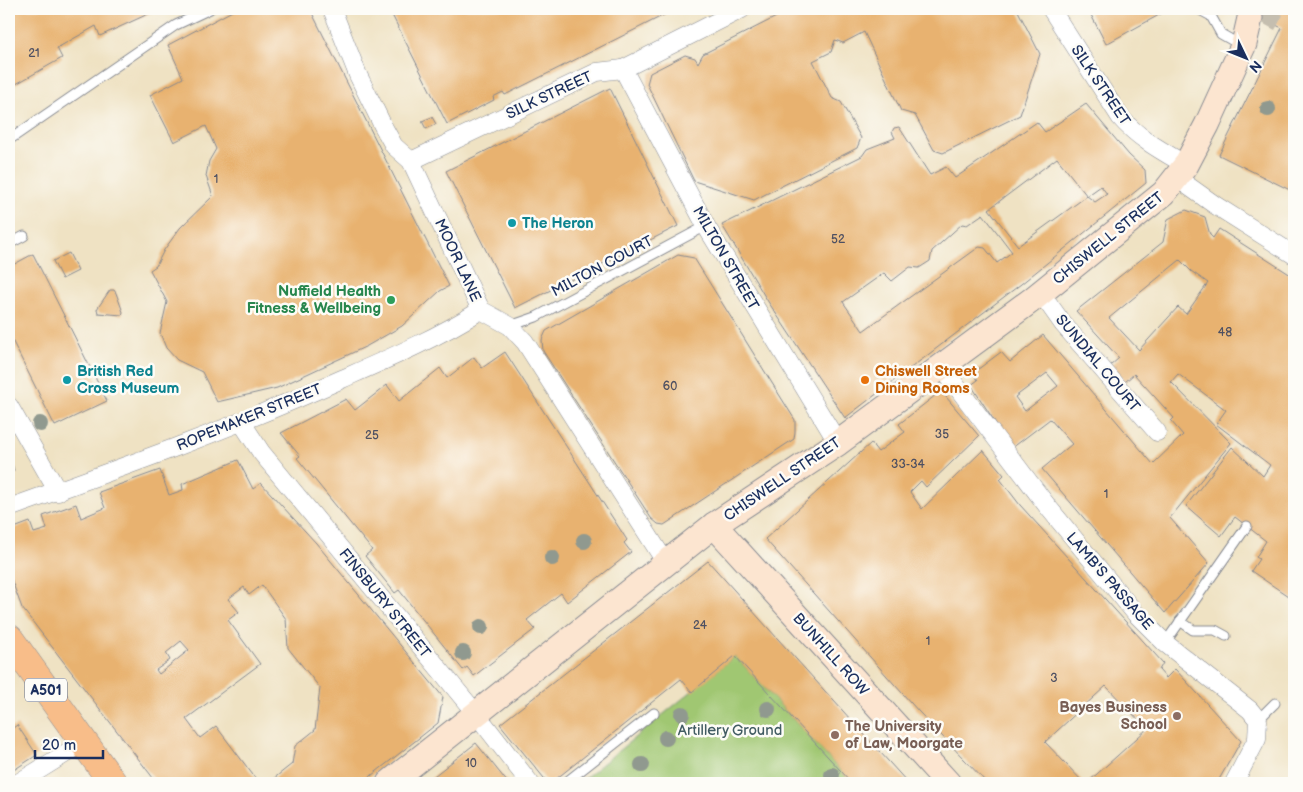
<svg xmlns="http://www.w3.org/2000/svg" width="1303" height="792" font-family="'Balsamiq Sans',sans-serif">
  <rect width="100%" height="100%" fill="#fdfcf7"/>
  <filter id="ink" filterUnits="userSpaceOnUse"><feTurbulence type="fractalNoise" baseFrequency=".02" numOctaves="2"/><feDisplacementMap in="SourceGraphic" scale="10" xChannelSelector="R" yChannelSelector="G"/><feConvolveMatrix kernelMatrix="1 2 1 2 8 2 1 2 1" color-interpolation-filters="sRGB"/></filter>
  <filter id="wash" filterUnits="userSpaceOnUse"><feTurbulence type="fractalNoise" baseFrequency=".0096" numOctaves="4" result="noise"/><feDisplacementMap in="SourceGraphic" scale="20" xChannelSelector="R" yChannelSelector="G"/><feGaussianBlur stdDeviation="1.12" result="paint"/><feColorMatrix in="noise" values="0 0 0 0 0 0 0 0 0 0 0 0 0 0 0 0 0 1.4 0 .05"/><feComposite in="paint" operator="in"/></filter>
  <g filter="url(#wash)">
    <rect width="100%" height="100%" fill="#efe2c3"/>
    <polygon fill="#a0c772" stroke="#5e7b68" points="735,656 852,783 579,783"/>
    <g id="blocks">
      <g fill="#e8b26f" fill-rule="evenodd">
        <polygon points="9,9 159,9 100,36 96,26 57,48 62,58 9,88"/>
        <polygon points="236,9 310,9 449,286 440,291 402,326 367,346 277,388 217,402 202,372 177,360 166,348 160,333 167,302 150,270 156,266 164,250 180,228 213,196 206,176 209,161 216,149 206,126 174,142 150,95 183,78 168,45"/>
        <polygon points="389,9 676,9 505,95 503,92 493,97 494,100 447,124"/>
        <polygon points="792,9 1017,9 1040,54 1020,115 943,153 934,150 915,115 901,111 864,32 843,43 835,40 831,52 813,61 832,98 841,102 861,138 857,148 754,200 694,181 647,84 650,73 685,55 695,58 698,63 703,54"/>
        <polygon points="1088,9 1170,9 1106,44"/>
        <polygon points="1243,9 1294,9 1294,192 1219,155 1282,28"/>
        <polygon points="610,88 678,226 515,308 446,171"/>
        <path d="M1086,104l43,51 16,15 1,13 -125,101 -176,134 -78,-118 -45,-75 140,-69 5,-7 28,-11 -3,-6 2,-4 5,-1 31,48 16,-8 9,11 82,-56 8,10zM1057,158l30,38 14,-10 6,8 -12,8 -8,-6 -69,50 -29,-37zM983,214l29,38 -15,11 -12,-15 -6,-1 -116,84 -20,-29 41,-29 8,8 18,-14 9,1 11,-7 2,-10 30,-27 5,1z"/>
        <polygon points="432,117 436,124 426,129 422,121"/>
        <path d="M1186,210l19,7 5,18 3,3 6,-9 75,48v323l-43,-29 8,-12 -3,-2 10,-16 -31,-24 -14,19 -35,-30 46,-59 31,29 7,-11 -54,-41 10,-14 -48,-36 -7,8 60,61 -61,75 39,45 -44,50 -123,-144 30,-25 -22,-25 -38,29 -41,-63 7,-5 -5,-7 28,-21 9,10 33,-27 110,129 30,-29 -12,-14 3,-3 -40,-44 -9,8 -15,-16 9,-8 -43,-47 87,-69 5,-23zM1180,260l11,11 17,12 -22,31 -8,-7 -39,43 -30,-32zM1047,373l11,13 -33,25 -10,-14z"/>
        <polygon points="69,253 78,271 62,279 53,261"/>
        <polygon points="33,254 107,401 55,426 9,334 9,267"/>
        <polygon points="678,255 694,258 795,420 795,432 794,439 664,525 658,524 651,518 543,351 542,340 546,331"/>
        <polygon points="110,290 114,290 116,293 123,312 122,315 98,313 97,309"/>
        <polygon points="505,352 627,540 624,543 631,552 567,602 561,593 527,620 535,629 474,676 467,667 463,670 399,590 395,593 365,556 372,550 297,458 300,456 281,433 346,399 355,410 387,385 399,401 440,368 447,378 474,357 482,368"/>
        <polygon points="941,391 979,436 926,487 921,481 910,492 922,509 983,450 1004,475 1000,479 1020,505 1163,663 1159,670 1166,678 1175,669 1241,741 1217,783 1087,783 1147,729 1106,686 1045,742 1084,783 987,783 919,712 765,539 871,443 878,452 905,432 899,424"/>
        <polygon points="9,453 14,470 9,479"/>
        <path d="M238,460l15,29 8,-6 55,60 127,154 -5,26 -76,60h-94l24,-19 3,-18 20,-16 5,-42 -32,-40 -2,-29 -24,-34 -13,10 -5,-8 -16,12 11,13 -11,8 32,44 -74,55 14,19 16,-12 43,57h-102l-135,-175 -13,-35v-43l21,-8 4,11 13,-4 -4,-13 33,-12 5,14 24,-10 -6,-16 61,-22 9,25 14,-5 -1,-6zM181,641l8,9 -30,24 -3,-4 14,-10 -4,-7z"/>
        <polygon points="708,561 768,628 908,783 852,783 735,656 692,692 681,679 551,783 548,783 500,724"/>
        <polygon points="9,722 13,728 17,725 37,755 9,773"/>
        <polygon points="476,743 508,783 425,783"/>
      </g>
    </g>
  </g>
  <g filter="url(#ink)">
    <use href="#blocks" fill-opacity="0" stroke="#858890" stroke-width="1"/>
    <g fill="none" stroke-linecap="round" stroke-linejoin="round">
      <polyline stroke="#c5beaf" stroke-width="25" stroke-dasharray="25 12" stroke-linecap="butt" points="1264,24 1272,9"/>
      <g stroke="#858890" stroke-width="11">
        <g id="service">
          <polyline points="376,9 380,9"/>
          <polyline points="1198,9 1211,16 1221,34 1242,46"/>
          <polyline points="9,140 176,25 210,9"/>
          <polyline points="9,244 24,236"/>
          <polyline points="510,326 536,317 706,226"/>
          <polyline points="1180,621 1193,630 1215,630 1226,636"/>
          <polyline points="1165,643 1247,526"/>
          <polyline points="1258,720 1275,703"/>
          <polyline points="829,781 831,783"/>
          <polyline points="565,783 654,713"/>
        </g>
      </g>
      <g stroke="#858890" stroke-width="19">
        <g id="minor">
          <polyline points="332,9 358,75 383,126 394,146 411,161 481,310 510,326 525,342 666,563"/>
          <path d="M1051,9l69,108c19,22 42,34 66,48"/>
          <polyline points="623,69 706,226 838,443"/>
          <polyline points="411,161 597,72 623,69 742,9"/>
          <polyline points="1177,178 1215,205 1294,255"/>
          <polyline points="1041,293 1063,324 1157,432"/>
          <polyline points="941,366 1048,507 1136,614 1165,643 1250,710 1258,720 1257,739 1234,783"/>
          <polyline points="9,406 58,492"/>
          <polyline points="242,423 261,452 477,715 530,783"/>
          <path d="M9,508c112,-40 224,-80 333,-129 48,-21 95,-41 139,-69"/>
          <polyline points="18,783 84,742"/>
        </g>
      </g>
      <g stroke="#858890" stroke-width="27">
        <g id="secondary">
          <polyline points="714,525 948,783"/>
          <polyline points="389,783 714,525 838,443 1033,299 1164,193 1186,165 1207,125 1244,44 1250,18"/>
        </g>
      </g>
      <g stroke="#858890" stroke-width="29">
        <polyline id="primary" points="9,638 113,783"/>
      </g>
      <use href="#service" stroke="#fff" stroke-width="9"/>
      <use href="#minor" stroke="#fff" stroke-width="18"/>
      <use href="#secondary" stroke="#fce5d0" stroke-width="25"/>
      <use href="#primary" stroke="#f8bd89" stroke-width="28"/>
    </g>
    <g fill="#90998f">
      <circle cx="1268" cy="109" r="8"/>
      <circle cx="40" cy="424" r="8"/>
      <circle cx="584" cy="541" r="8"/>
      <circle cx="552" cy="558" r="8"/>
      <circle cx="481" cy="627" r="8"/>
      <circle cx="463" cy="653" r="8"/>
      <circle cx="768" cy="709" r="8"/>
      <circle cx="682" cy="714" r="8"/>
      <circle cx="666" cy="738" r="8"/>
      <circle cx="642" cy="765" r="8"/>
      <circle cx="832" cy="775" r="8"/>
    </g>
  </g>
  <g fill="#0f9aa8" stroke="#fdfcf7" stroke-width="2">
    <circle cx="512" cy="223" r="5"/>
    <circle cx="67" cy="380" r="5"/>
  </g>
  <circle fill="#2e9e5b" stroke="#fdfcf7" stroke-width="2" cx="391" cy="300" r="5"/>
  <circle fill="#e8710a" stroke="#fdfcf7" stroke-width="2" cx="865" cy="380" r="5"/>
  <g fill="#8d6e63" stroke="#fdfcf7" stroke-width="2">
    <circle cx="1177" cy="716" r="5"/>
    <circle cx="835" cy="735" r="5"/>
  </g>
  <g text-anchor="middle" stroke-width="5" stroke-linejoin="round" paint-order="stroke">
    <g font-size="12" fill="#4e5062">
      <text x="34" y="57">21</text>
      <text x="216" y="183">1</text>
      <text x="838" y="243">52</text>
      <text x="1225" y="336">48</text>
      <text x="670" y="390">60</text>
      <text x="942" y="438">35</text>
      <text x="372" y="439">25</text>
      <text x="908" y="468">33-34</text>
      <text x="1106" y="498">1</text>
      <text x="700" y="629">24</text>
      <text x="928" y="645">1</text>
      <text x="1054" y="682">3</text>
      <text x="471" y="767">10</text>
    </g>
    <rect fill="#fdfcf7" stroke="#5f6c8c" stroke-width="1" x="25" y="678.5" width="42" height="23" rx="4"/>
    <g font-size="14" font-weight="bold" fill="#1b2f5e">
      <text x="46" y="695">A501</text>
    </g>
    <g font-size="15" fill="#1b2f5e" stroke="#fdfcf7">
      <text transform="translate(1101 85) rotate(56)" y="5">SILK STREET</text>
      <text transform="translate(549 95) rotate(-25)" y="5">SILK STREET</text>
      <text transform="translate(1108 238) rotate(-39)" y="5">CHISWELL STREET</text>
      <text transform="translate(726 258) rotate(60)" y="5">MILTON STREET</text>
      <text transform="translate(458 260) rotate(65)" y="5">MOOR LANE</text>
      <text transform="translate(602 266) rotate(-28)" y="5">MILTON COURT</text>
      <text transform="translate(1098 363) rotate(50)" y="5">SUNDIAL COURT</text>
      <text transform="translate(249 417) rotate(-22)" y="5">ROPEMAKER STREET</text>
      <text transform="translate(782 479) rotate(-34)" y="5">CHISWELL STREET</text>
      <text transform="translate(1110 581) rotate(49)" y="5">LAMB'S PASSAGE</text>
      <text transform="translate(385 603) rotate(51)" y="5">FINSBURY STREET</text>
      <text transform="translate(831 654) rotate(48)" y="5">BUNHILL ROW</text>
    </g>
    <g font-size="15" font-weight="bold" fill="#0d838f" stroke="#fdfcf7" text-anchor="start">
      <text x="522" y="228">The Heron</text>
      <text x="77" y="376">British Red<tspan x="77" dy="17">Cross Museum</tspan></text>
    </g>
    <g font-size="15" font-weight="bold" fill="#27864d" stroke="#fdfcf7" text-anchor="end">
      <text x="381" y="296">Nuffield Health<tspan x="381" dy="17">Fitness &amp; Wellbeing</tspan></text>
    </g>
    <g font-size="15" font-weight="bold" fill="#c56008" stroke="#fdfcf7" text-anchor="start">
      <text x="875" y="376">Chiswell Street<tspan x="875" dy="17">Dining Rooms</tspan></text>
    </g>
    <g font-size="15" font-weight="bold" fill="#785e54" stroke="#fdfcf7" text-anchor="end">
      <text x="1167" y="712">Bayes Business<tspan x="1167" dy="17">School</tspan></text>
      <text x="845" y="731" text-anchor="start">The University<tspan x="845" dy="17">of Law, Moorgate</tspan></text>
    </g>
    <g font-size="15" fill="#435d64" stroke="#fdfcf7">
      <text x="730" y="735">Artillery Ground</text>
    </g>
  </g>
  <rect width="1303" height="792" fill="none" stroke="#fdfcf7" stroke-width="30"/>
  <g transform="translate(1246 58) rotate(133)" stroke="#fdfcf7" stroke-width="4" paint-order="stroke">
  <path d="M0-4L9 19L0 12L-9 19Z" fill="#1b2f5e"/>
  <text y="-8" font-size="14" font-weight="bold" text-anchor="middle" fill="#1b2f5e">N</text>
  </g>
  <path d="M35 750v8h68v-8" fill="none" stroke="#1b2f5e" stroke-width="2.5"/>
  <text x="42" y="750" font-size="15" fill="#1b2f5e" stroke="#fdfcf7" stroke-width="4" paint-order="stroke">20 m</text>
</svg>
